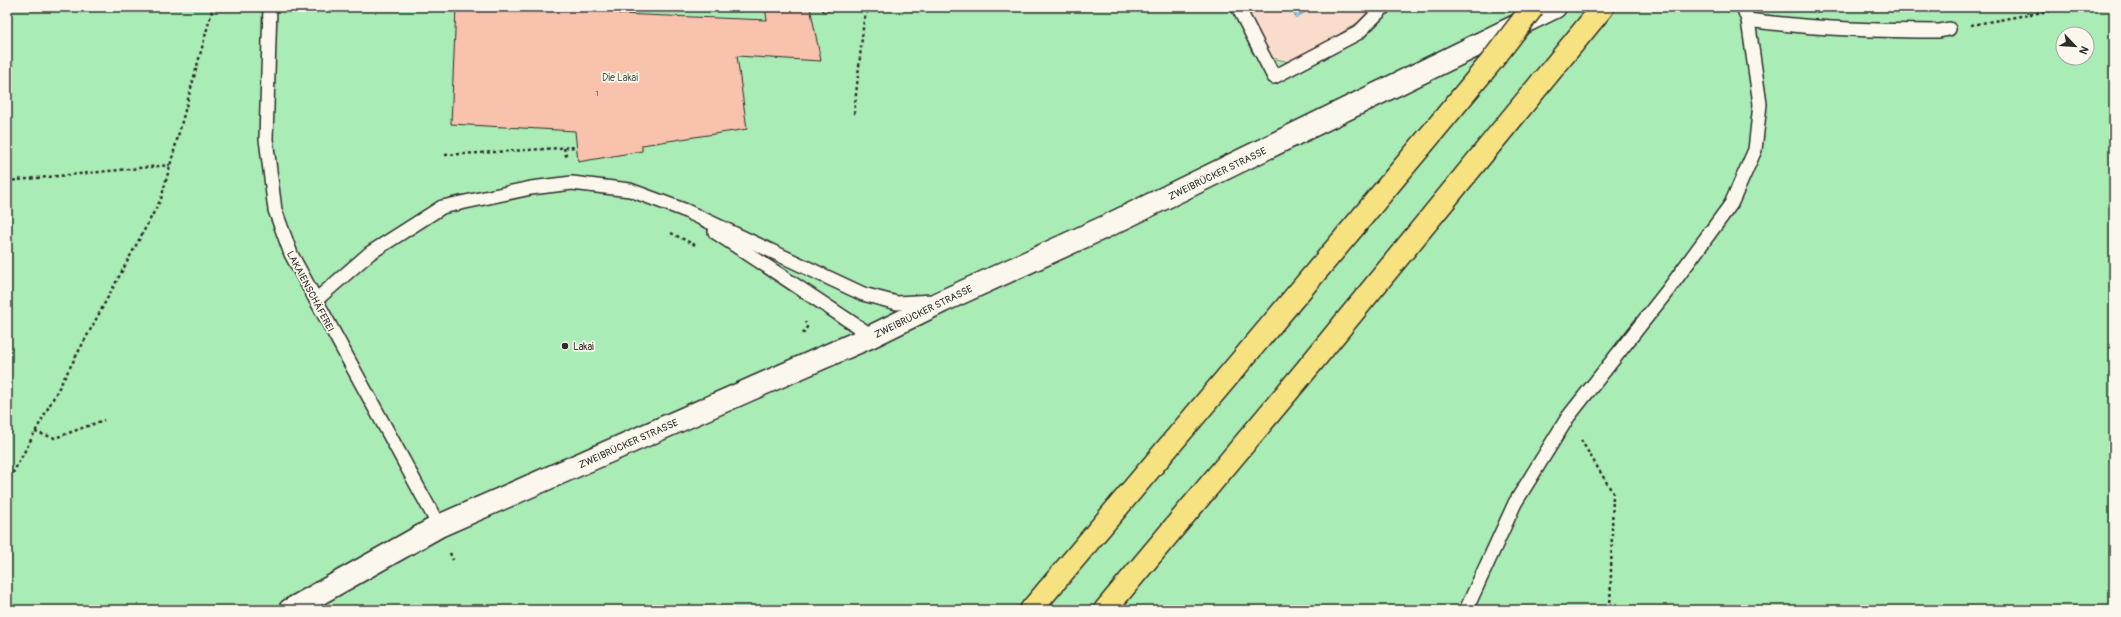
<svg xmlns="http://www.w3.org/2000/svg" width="2121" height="617" font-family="Pangolin,sans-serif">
  <rect width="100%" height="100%" fill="#fae7d9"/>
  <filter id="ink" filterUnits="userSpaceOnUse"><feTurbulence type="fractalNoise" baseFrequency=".025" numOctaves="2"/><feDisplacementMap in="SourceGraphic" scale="8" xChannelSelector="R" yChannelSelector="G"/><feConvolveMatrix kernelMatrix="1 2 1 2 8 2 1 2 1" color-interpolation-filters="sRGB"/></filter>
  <g filter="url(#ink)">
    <polygon fill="#fadccc" points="1233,7 1383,7 1293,63 1252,53"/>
    <path fill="#aaecb5" stroke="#6a8c70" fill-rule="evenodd" d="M7,7h1226l19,46 41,10 90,-56h731v603h-2107zM2063,34h24v24h-24z"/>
    <polygon fill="#8fd5f1" stroke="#6791a2" points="1292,7 1313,7 1296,18"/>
    <g fill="#f9c2ad" stroke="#2b2b2b">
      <polygon points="456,7 619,7 619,14 767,20 765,7 810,7 821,61 737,56 747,129 642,145 642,151 578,162 575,131 451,124"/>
      <polygon points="822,7 838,7 838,9 823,12"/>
    </g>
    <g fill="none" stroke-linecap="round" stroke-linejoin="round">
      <g stroke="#2b2b2b" stroke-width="16">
        <g id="lane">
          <polyline points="270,7 266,139 275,210 291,254 439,526"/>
          <polyline points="1238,7 1274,77 1358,33 1384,7"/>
          <path d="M1748,20c64,9 127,11 191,11l10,-2"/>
          <polyline points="715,232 872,336"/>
          <polyline points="316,300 370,253 442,207 531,188 572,183 630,190 684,210 863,294 897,303 933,301"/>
          <polyline points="1466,610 1515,503 1568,417 1668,290 1731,204 1755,150 1760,104 1748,20 1743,7"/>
        </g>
      </g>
      <g stroke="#2b2b2b" stroke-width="25">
        <polyline id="secondary" points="290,610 439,526 872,336 943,301 1107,226 1555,7"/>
      </g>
      <g stroke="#2b2b2b" stroke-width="25">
        <g id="highway">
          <polyline points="1031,610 1363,216"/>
          <polyline points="1105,610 1301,376 1603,7"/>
        </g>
      </g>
      <g stroke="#2b2b2b" stroke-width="2.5" stroke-dasharray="3 3" stroke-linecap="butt">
        <polyline points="1971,25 2071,7"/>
        <polyline points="854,114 864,19 870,7"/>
        <polyline points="564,148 567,159"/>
        <polyline points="445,155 576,147"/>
        <polyline points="7,181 170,165"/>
        <polyline points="671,233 695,245"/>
        <polyline points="803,334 807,327 805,322"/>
        <polyline points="35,432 55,438 104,420"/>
        <polyline points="1581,440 1613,493 1610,610"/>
        <polyline points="7,484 161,199 213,7"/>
        <polyline points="450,553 453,560"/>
      </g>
      <use href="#lane" stroke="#fbf7ec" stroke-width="13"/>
      <use href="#secondary" stroke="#fbf7ec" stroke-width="22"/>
      <use href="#highway" stroke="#f7e281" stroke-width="22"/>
      <g stroke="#2b2b2b" stroke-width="25" stroke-linecap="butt">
        <polyline id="highway-bridge" points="1363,216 1491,62 1533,7"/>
      </g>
      <use href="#highway-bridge" stroke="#f7e281" stroke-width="22"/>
    </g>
  </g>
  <circle fill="#2b2b2b" stroke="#fbf7ec" stroke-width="1.5" cx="565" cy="346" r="4"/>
  <g text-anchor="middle" stroke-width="3.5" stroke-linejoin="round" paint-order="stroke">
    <g font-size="8" fill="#5e514c">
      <text x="597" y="96">1</text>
    </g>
    <g font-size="10" fill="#4b5b4e" stroke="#fbf7ec">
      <text x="620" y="81">Die Lakai</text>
    </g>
    <g font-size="10" fill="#2b2b2b" stroke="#fbf7ec">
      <text transform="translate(1217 173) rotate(-26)" y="4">ZWEIBRÜCKER STRASSE</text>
      <text transform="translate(311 291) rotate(62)" y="4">LAKAIENSCHÄFEREI</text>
      <text transform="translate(923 311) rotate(-26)" y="4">ZWEIBRÜCKER STRASSE</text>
      <text transform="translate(628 443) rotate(-24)" y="4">ZWEIBRÜCKER STRASSE</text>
    </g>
    <g font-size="10" fill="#2b2b2b" stroke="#fbf7ec" text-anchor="start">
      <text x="573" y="350">Lakai</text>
    </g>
  </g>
  <rect width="2121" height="617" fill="none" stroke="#fbf7ec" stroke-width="24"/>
  <rect x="12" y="12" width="2097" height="593" fill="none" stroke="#2b2b2b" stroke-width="1.5" filter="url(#ink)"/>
  <g transform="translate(2075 46) rotate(115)"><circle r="19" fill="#fbf7ec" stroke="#a8a59f"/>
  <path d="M0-3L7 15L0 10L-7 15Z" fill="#2b2b2b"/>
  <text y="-6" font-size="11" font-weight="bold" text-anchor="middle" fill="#2b2b2b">N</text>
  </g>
</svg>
